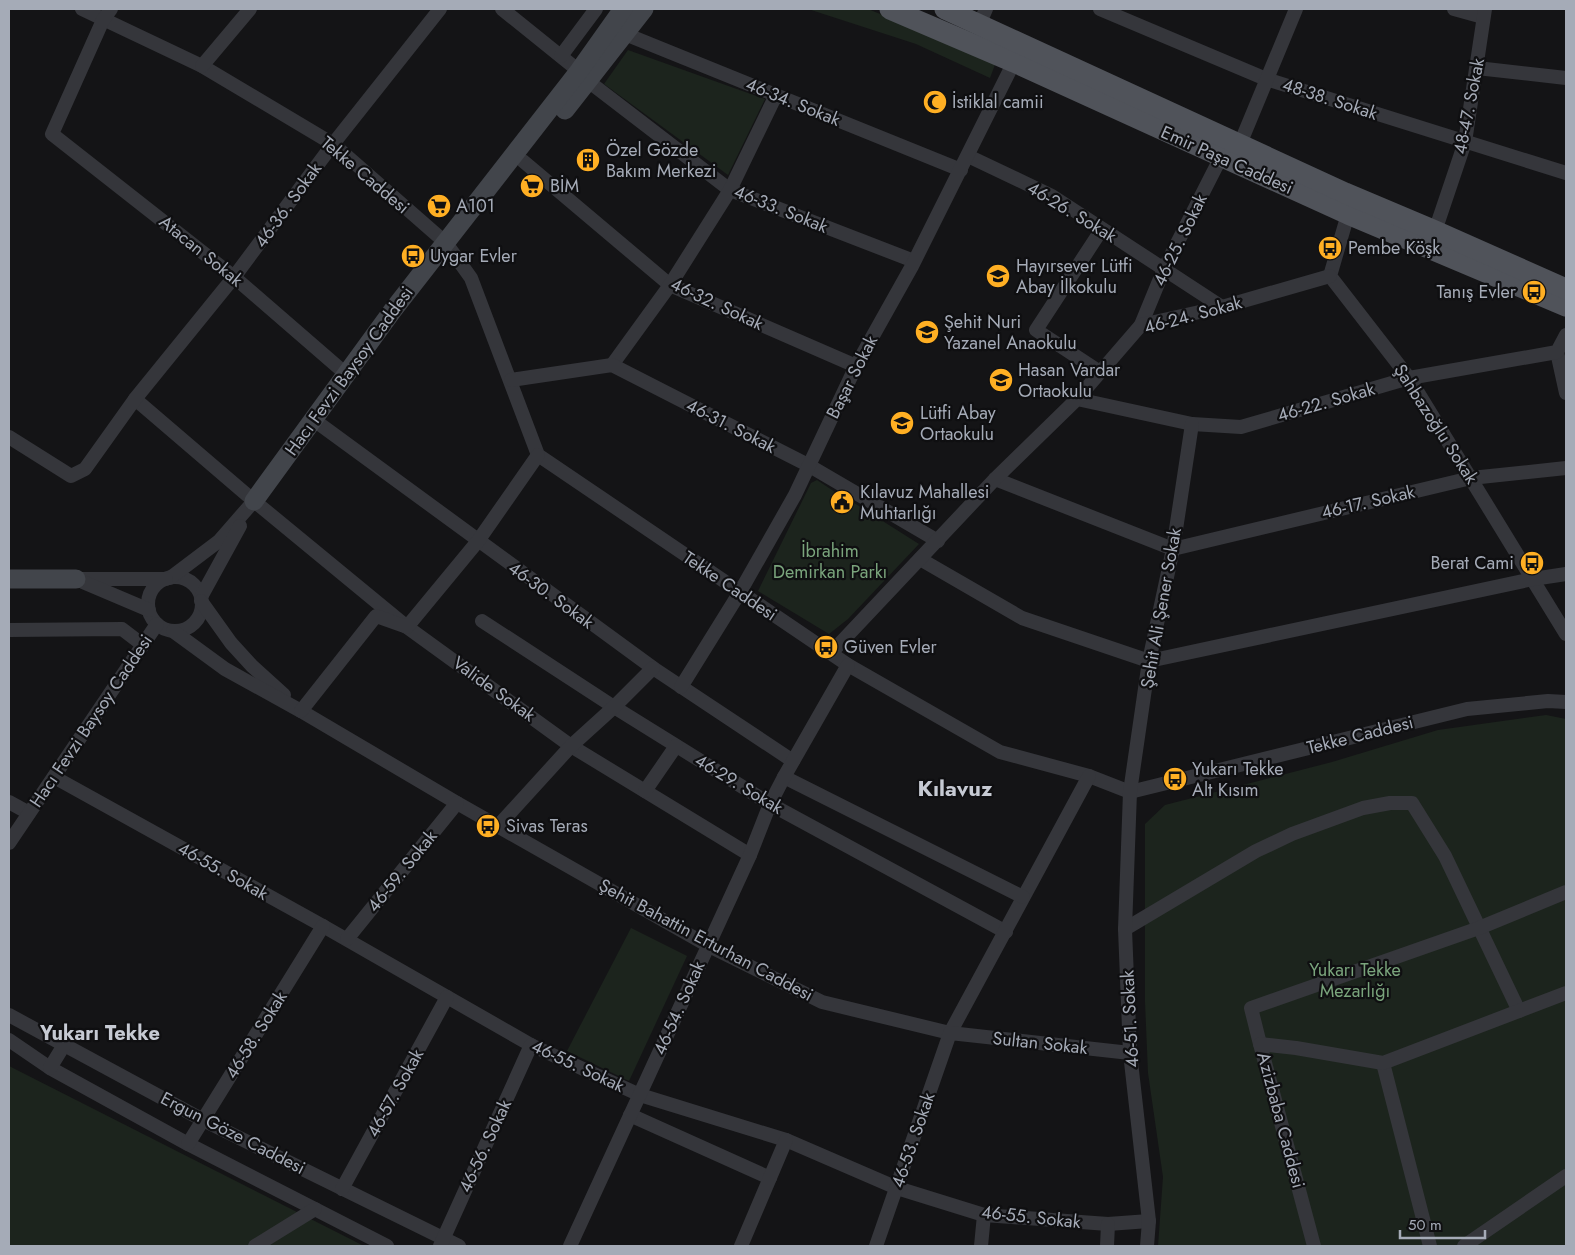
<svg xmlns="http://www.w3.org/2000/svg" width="1575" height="1255" font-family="Jost,sans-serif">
  <rect width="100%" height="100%" fill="#141416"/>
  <g fill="#1c241d">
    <polygon points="808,9 868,9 996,62 990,78 916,44"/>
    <polygon points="628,50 765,99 728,175 604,84"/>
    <polygon points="817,480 838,494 833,503 845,510 851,501 919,544 848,619 829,634 758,591 811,483"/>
    <polygon points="1546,715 1566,719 1566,1246 1158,1246 1163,1177 1148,1073 1145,1002 1145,824 1165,805 1332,762 1438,730"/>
    <polygon points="631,928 687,956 629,1081 567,1051"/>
    <polygon points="9,1066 364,1246 9,1246"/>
  </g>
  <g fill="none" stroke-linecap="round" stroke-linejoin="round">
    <g stroke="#35363b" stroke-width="14">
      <polyline points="82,9 202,66 333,144 446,243 471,278 538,455 848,665 1000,752 1089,776 1130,792 1467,709 1548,701 1566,702"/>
      <polyline points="111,9 103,20 52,134 234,277 346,374"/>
      <polyline points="502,9 579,71"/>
      <polyline points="1100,9 1266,79 1566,173"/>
      <polyline points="1454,9 1483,17"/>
      <polyline points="979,25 986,9"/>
      <polyline points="625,34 961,170"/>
      <polyline points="561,56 596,9"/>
      <polyline points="202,66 250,9"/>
      <polyline points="1477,68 1566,78"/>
      <polyline points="588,81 730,190 914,261"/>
      <polyline points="1240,144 1296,9"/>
      <polyline points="968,156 1052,196 1222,307"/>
      <polyline points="523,161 670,285 856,366"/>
      <polyline points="1348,214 1330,276 1409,378 1566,634"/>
      <polyline points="1435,231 1465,142 1485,9"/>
      <polyline points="1141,325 1164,269 1221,157"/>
      <polyline points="1557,352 1566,393"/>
      <polyline points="612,365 670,285 730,190 776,95"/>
      <polyline points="1100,372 1036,330 1102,229"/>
      <polyline points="511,380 612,365 808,465 938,541"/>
      <polyline points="135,399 254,501 407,627 571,746 750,855"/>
      <polyline points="1077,399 1192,424 1241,427 1409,378 1557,352 1566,335"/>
      <polyline points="314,420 653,668 793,761"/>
      <polyline points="9,437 71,476 85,469 135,399 234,277 333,144 440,9"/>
      <polyline points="995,479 1173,549 1471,478 1566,468"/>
      <polyline points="920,559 1022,618 1149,661 1533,579 1566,574"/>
      <circle cx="175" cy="604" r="27"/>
      <polyline points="170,578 219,541 254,501"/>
      <polyline points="76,579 166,579"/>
      <polyline points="83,582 149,610"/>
      <polyline points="201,597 240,526"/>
      <polyline points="201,601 231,643 252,666 284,695"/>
      <polyline points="482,621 614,707 770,804 1006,932"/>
      <polyline points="9,630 122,629 143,645"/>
      <polyline points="173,631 225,669 301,711 457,803 707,945 822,1002 950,1033 1089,776"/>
      <polyline points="831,653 995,479 1077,399 1141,325 1222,307 1330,276"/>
      <polyline points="681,687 740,592 795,495 856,366 912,266 1014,62"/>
      <polyline points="301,711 376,616 407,627 478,541 538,455"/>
      <polyline points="54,777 323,926 531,1045 640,1095 786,1140 897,1188 984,1215 1108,1224 1149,1221"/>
      <polyline points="784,777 1023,897"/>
      <polyline points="645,791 676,746"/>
      <polyline points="9,802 29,813"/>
      <polyline points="498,826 571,746 614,707 653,668"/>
      <polyline points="9,843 157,624"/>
      <polyline points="1125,929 1256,851 1292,834 1363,808 1390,803 1412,803 1445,856 1519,1011"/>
      <polyline points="347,939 457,803"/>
      <polyline points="9,1015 203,1120 459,1246"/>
      <polyline points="9,1040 50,1068 188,1144 387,1246"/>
      <polyline points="1260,1044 1251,1008 1479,928 1566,892"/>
      <polyline points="1383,1063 1430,1246"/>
      <polyline points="50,1068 64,1045"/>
      <polyline points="630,1115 770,1178"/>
      <polyline points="188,1144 323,926"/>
      <polyline points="342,1189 447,997"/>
      <polyline points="255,1246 315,1209"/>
      <polyline points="440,1246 531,1045"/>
      <polyline points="570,1246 750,855 770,804 784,777 848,665"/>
      <polyline points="741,1246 786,1140"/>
      <polyline points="876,1246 950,1033 1130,1053"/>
      <polyline points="981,1246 984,1215"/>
      <polyline points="1107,1246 1108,1224"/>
      <polyline points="1147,1246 1149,1221 1130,1053 1125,929 1130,792 1149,661 1173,549 1192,424"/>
      <polyline points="1314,1246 1260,1044 1296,1048 1383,1063 1566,993"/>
      <polyline points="1464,1246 1566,1176"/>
    </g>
    <g stroke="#42454b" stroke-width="19">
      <polyline points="565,110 644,9"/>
      <polyline points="254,501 393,310 579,71 623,9"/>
      <polyline points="9,579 76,579"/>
    </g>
    <g stroke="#50535a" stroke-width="21">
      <polyline points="890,9 1014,62 1348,214 1566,306"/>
      <polyline points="945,9 1345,193 1435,231 1566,289"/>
    </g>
  </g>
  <defs>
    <g id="mosque-disc" transform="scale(1.25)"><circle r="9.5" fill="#ffaf23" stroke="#0f0f11"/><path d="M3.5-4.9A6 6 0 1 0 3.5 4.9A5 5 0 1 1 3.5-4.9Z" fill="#111"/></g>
    <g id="building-disc" transform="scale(1.25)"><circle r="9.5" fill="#ffaf23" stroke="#0f0f11"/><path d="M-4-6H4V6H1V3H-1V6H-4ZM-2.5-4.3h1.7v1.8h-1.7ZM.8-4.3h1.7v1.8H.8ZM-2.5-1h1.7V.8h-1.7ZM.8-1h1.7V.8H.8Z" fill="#111"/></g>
    <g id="supermarket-disc" transform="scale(1.25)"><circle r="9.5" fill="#ffaf23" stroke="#0f0f11"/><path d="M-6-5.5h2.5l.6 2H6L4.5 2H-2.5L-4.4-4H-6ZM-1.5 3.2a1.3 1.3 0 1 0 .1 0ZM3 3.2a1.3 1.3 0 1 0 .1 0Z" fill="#111"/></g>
    <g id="bus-disc" transform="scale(1.25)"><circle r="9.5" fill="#ffaf23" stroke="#0f0f11"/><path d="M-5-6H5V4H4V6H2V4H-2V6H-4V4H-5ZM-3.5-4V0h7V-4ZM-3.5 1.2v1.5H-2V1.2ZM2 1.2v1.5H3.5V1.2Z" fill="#111"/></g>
    <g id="school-disc" transform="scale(1.25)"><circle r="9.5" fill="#ffaf23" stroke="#0f0f11"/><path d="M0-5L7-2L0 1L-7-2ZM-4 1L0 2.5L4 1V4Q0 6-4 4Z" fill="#111"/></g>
    <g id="civic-disc" transform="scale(1.25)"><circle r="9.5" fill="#ffaf23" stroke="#0f0f11"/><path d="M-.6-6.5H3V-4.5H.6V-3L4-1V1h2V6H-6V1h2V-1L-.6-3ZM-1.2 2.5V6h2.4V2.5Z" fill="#111"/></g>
  </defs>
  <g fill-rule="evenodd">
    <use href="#mosque-disc" x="935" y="102"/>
    <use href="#building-disc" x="588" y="160"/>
    <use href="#supermarket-disc" x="532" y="186"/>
    <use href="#supermarket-disc" x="439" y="206"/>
    <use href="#bus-disc" x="1330" y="248"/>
    <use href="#bus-disc" x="413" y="256"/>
    <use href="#school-disc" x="998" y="276"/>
    <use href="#bus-disc" x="1534" y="292"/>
    <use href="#school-disc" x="927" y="332"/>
    <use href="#school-disc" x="1001" y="380"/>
    <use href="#school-disc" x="902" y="423"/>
    <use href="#civic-disc" x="842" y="502"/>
    <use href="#bus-disc" x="1532" y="563"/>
    <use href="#bus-disc" x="826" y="647"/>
    <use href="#bus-disc" x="1175" y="779"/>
    <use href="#bus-disc" x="488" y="826"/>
  </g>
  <g text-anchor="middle" stroke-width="4.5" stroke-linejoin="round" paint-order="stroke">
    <g font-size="18" fill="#a5abb7" stroke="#0f0f11">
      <text transform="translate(1330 99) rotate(18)" y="6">48-38. Sokak</text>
      <text transform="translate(793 102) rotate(22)" y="6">46-34. Sokak</text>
      <text transform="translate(1469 106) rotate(-79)" y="6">48-47. Sokak</text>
      <text transform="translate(1227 160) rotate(24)" y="6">Emir Paşa Caddesi</text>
      <text transform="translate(365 175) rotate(40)" y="6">Tekke Caddesi</text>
      <text transform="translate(288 205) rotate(-54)" y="6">46-36. Sokak</text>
      <text transform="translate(781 209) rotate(22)" y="6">46-33. Sokak</text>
      <text transform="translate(1072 212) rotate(31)" y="6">46-26. Sokak</text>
      <text transform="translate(1180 240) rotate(-64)" y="6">46-25. Sokak</text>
      <text transform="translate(201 251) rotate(39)" y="6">Atacan Sokak</text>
      <text transform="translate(717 304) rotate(25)" y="6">46-32. Sokak</text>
      <text transform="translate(1193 315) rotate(-15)" y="6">46-24. Sokak</text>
      <text transform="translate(349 371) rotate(-54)" y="6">Hacı Fevzi Baysoy Caddesi</text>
      <text transform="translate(852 377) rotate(-63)" y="6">Başar Sokak</text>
      <text transform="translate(1326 402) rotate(-16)" y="6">46-22. Sokak</text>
      <text transform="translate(1436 424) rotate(57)" y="6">Şahbazoğlu Sokak</text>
      <text transform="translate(731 426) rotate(27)" y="6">46-31. Sokak</text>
      <text transform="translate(1368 502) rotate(-13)" y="6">46-17. Sokak</text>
      <text transform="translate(730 586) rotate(34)" y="6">Tekke Caddesi</text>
      <text transform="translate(551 595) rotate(36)" y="6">46-30. Sokak</text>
      <text transform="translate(1161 608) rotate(-80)" y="6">Şehit Ali Şener Sokak</text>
      <text transform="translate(494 689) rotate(36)" y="6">Valide Sokak</text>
      <text transform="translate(91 721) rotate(-56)" y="6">Hacı Fevzi Baysoy Caddesi</text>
      <text transform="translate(1360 735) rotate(-14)" y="6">Tekke Caddesi</text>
      <text transform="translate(739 784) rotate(31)" y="6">46-29. Sokak</text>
      <text transform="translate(223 871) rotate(29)" y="6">46-55. Sokak</text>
      <text transform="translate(402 871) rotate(-51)" y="6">46-59. Sokak</text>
      <text transform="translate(706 940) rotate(28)" y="6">Şehit Bahattin Erturhan Caddesi</text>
      <text transform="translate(679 1008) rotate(-66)" y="6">46-54. Sokak</text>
      <text transform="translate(1130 1019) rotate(-93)" y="6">46-51. Sokak</text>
      <text transform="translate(256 1035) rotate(-58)" y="6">46-58. Sokak</text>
      <text transform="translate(1040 1043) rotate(6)" y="6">Sultan Sokak</text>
      <text transform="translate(578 1066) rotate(25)" y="6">46-55. Sokak</text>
      <text transform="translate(395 1093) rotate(-61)" y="6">46-57. Sokak</text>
      <text transform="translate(1281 1120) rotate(75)" y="6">Azizbaba Caddesi</text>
      <text transform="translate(233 1133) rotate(27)" y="6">Ergun Göze Caddesi</text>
      <text transform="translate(913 1140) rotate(-71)" y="6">46-53. Sokak</text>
      <text transform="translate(485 1146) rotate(-65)" y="6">46-56. Sokak</text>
      <text transform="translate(1031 1217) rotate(6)" y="6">46-55. Sokak</text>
    </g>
    <g font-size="18" fill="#a5abb7" stroke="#0f0f11" text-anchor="start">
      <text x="952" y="108">İstiklal camii</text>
      <text x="606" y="156">Özel Gözde<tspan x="606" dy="21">Bakım Merkezi</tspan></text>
      <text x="550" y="192">BİM</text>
      <text x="456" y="212">A101</text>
      <text x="1348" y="254">Pembe Köşk</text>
      <text x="430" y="262">Uygar Evler</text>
      <text x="1016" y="272">Hayırsever Lütfi<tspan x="1016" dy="21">Abay İlkokulu</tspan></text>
      <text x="1516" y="298" text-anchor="end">Tanış Evler</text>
      <text x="944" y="328">Şehit Nuri<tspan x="944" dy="21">Yazanel Anaokulu</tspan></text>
      <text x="1018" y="376">Hasan Vardar<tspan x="1018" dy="21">Ortaokulu</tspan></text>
      <text x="920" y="419">Lütfi Abay<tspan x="920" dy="21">Ortaokulu</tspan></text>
      <text x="860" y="498">Kılavuz Mahallesi<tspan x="860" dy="21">Muhtarlığı</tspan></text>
      <text x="1514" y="569" text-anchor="end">Berat Cami</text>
      <text x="844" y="653">Güven Evler</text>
      <text x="1192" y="775">Yukarı Tekke<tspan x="1192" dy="21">Alt Kısım</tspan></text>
      <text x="506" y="832">Sivas Teras</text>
    </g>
    <g font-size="18" fill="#7aa47c" stroke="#0f0f11">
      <text x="830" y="557">İbrahim<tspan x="830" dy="21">Demirkan Parkı</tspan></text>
      <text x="1355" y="976">Yukarı Tekke<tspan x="1355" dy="21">Mezarlığı</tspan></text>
    </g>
    <g font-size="20" font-weight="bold" fill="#c6cad3" stroke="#0f0f11">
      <text x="100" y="1040">Yukarı Tekke</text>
    </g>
    <g font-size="22" font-weight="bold" fill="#c6cad3" stroke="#0f0f11">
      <text x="955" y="796">Kılavuz</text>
    </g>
  </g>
  <rect width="1575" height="1255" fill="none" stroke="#a5abb7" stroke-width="20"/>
  <path d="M1400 1230v8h85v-8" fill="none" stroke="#a5abb7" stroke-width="2.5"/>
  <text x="1408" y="1230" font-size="15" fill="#a5abb7" stroke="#0f0f11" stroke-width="4" paint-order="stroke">50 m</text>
</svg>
